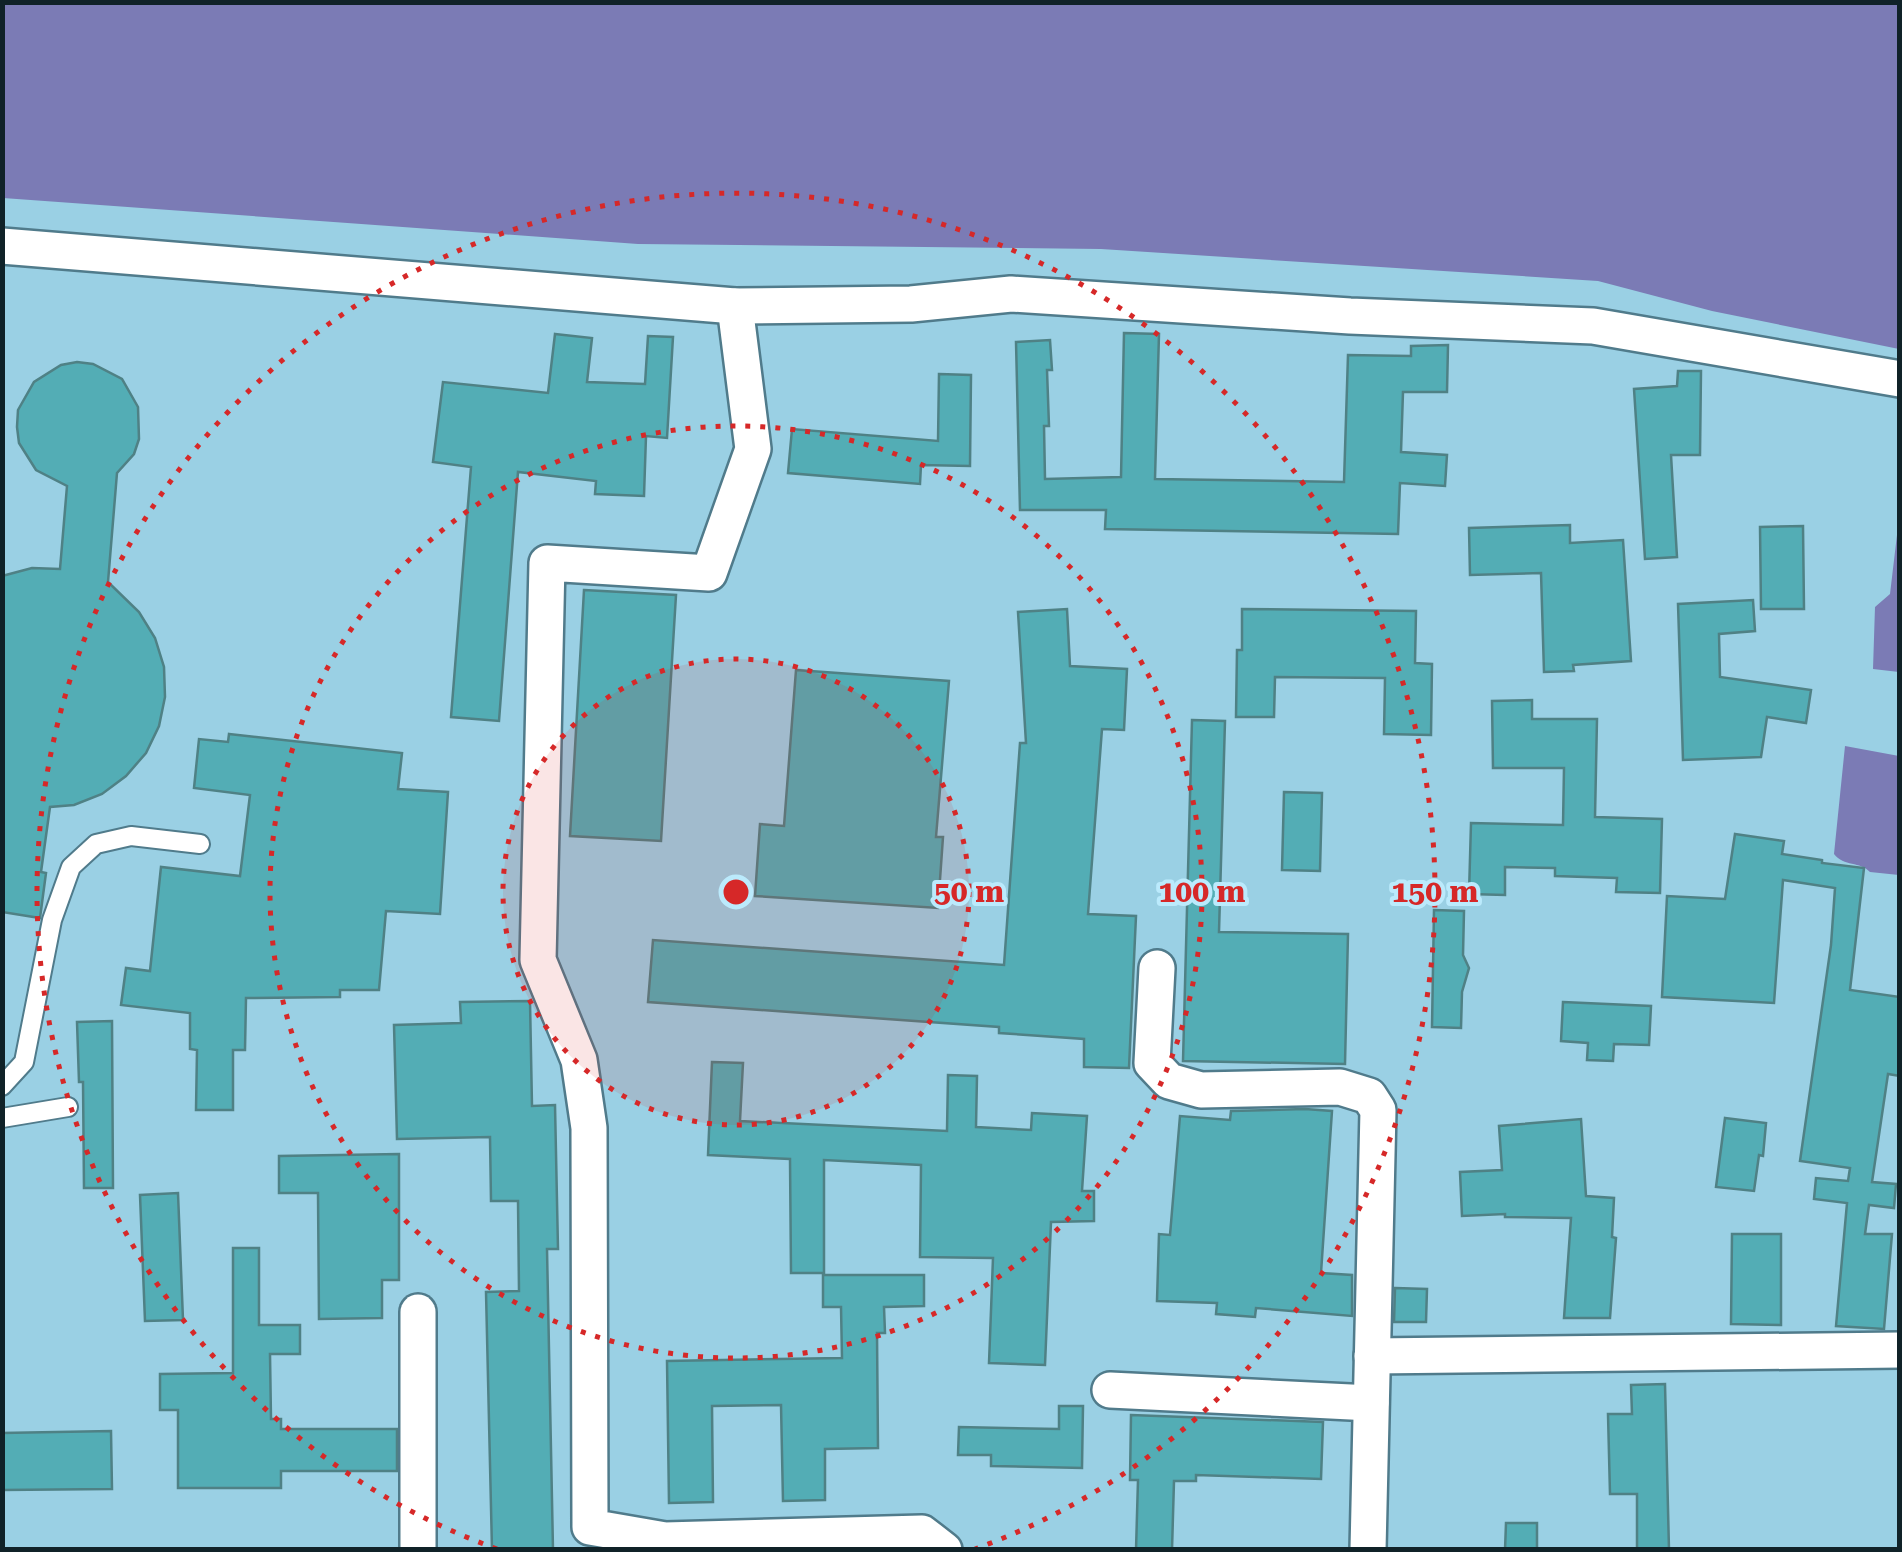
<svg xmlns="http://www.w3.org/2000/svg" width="1902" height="1552" font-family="'Roboto Serif',serif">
  <rect width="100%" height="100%" fill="#aeddee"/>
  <polygon fill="#9ad0e4" points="3,48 1899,295 1899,1549 3,1550"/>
  <g fill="#7b7bb5">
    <polygon points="2,3 1899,3 1899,349 1712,311 1598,281 1101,249 638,244 3,198"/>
    <polygon points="1899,518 1900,672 1899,672 1873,669 1875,607 1890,594"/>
    <path d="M1845,746l54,10v119l-29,-3c-10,-11 -26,-5 -36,-18z"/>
  </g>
  <g fill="#53adb5" stroke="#4f8185" stroke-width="2.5">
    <polygon points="1124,333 1159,334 1155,479 1344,482 1348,355 1411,356 1411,346 1448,345 1447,392 1403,392 1401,452 1447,455 1445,486 1400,483 1398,534 1105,529 1106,510 1020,510 1016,342 1050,340 1052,370 1047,370 1049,426 1044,426 1045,479 1121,477"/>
    <polygon points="555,334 592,338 587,382 645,384 648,336 673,337 667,438 646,436 644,496 595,494 596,481 518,472 499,721 451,717 471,467 433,462 443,382 548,393"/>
    <polygon points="77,362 93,364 122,379 138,407 139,439 134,454 117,473 108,582 139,612 155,638 164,667 165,697 159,726 146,753 126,776 102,794 74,805 50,807 41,872 46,873 40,918 2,912 2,576 32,568 60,569 67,486 36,470 19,443 17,427 18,410 34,382 61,365"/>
    <polygon points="1678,371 1701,371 1700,455 1671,455 1677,557 1645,559 1634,389 1677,386"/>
    <polygon points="939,374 971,375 970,466 921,465 920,484 788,473 792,429 938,441"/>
    <polygon points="1570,525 1570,543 1623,540 1631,661 1573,665 1574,671 1544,672 1541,573 1470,575 1469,528"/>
    <polygon points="1803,526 1804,609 1761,609 1760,527"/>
    <polygon points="584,590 676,595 661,841 570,836"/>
    <polygon points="1753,600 1755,631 1719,634 1720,677 1811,690 1806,723 1767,717 1761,757 1683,760 1678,604"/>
    <polygon points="1067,609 1070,666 1127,669 1124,730 1102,729 1088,914 1136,916 1129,1068 1084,1067 1084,1039 999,1033 999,1027 648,1002 653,940 1004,965 1020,743 1026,743 1018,612"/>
    <polygon points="1242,609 1416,611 1415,663 1432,664 1431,735 1384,734 1385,678 1275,677 1274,717 1236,717 1237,650 1242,650"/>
    <polygon points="796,670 949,681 936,837 943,837 938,908 755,896 760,824 784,826"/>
    <polygon points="1532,700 1532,719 1597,719 1595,817 1662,819 1660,893 1616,892 1617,878 1555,876 1555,868 1505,867 1505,895 1469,894 1471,823 1563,825 1564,768 1493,768 1492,701"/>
    <polygon points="1192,720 1225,721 1219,932 1348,934 1345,1064 1183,1061"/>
    <polygon points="229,734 402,753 398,789 448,792 440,914 386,911 379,990 340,990 340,997 246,998 245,1050 233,1050 233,1110 196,1110 197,1050 190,1049 190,1013 121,1005 126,968 150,971 161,867 240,876 250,795 194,788 199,739 228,742"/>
    <polygon points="1284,792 1322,793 1320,871 1282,870"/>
    <polygon points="1735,834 1784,841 1782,854 1822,860 1822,863 1864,868 1850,990 1900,997 1900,1076 1888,1074 1872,1182 1896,1184 1894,1208 1869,1205 1865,1234 1892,1234 1884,1329 1836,1326 1847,1203 1814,1199 1816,1178 1848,1181 1850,1168 1800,1161 1831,945 1835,888 1783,880 1774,1003 1662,997 1667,896 1725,899"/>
    <polygon points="1434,910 1464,911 1463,955 1469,968 1462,992 1461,1028 1432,1027"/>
    <polygon points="530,1001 532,1106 555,1105 558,1249 547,1249 553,1550 492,1550 486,1292 519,1291 518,1201 491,1201 490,1137 397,1139 394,1025 461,1023 460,1002"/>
    <polygon points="1563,1002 1651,1006 1649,1045 1614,1044 1613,1061 1587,1060 1588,1043 1561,1041"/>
    <polygon points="112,1021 113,1188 84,1188 83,1082 79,1082 77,1022"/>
    <polygon points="712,1062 743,1063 740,1121 947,1131 948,1075 977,1076 976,1127 1031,1130 1032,1113 1087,1116 1082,1191 1094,1191 1094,1221 1051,1222 1045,1365 989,1363 993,1258 920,1257 921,1165 824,1160 824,1273 791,1273 790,1159 708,1155"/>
    <polygon points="1305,1109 1332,1111 1321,1273 1352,1275 1352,1316 1256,1308 1255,1317 1216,1314 1217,1303 1157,1301 1159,1234 1170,1235 1180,1116 1230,1120 1231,1111"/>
    <polygon points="1725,1118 1766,1123 1763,1156 1759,1155 1754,1191 1716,1187"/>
    <polygon points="1581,1119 1586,1196 1614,1198 1612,1237 1616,1238 1610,1318 1564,1318 1571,1218 1505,1217 1505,1214 1462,1216 1460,1172 1502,1170 1499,1126"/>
    <polygon points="399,1154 399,1280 382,1280 382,1318 319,1319 318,1193 279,1193 279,1156"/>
    <polygon points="178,1193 183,1320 145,1321 140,1195"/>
    <polygon points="1732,1234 1781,1234 1781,1325 1731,1324"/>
    <polygon points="233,1248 259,1248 259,1325 300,1325 300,1354 270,1354 271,1419 281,1419 281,1429 397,1429 397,1471 281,1471 281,1488 178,1488 178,1410 160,1410 160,1374 233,1373"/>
    <polygon points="823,1275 924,1275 924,1306 884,1307 885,1333 877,1333 878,1448 825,1449 825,1500 783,1501 781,1405 712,1406 713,1502 669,1503 667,1361 842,1358 841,1307 823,1307"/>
    <polygon points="1395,1288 1427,1289 1426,1322 1394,1322"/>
    <polygon points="1665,1384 1669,1550 1637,1550 1637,1494 1610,1494 1608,1414 1632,1414 1631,1385"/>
    <polygon points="1059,1406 1083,1406 1082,1468 991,1466 991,1455 958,1455 959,1427 1059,1429"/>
    <polygon points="1131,1415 1323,1422 1321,1479 1196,1475 1196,1481 1174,1481 1172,1550 1136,1550 1138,1480 1130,1480"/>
    <polygon points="111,1431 112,1489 2,1490 2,1433"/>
    <polygon points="1506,1523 1537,1523 1537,1550 1505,1550"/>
  </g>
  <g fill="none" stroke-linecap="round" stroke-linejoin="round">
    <g stroke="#507b8b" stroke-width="22">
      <g id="service">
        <polyline points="2,1086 24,1062 52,920 71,867 96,844 131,836 200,844"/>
        <polyline points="2,1118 68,1107"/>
      </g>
    </g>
    <g stroke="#507b8b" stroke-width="40">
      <g id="minor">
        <polyline points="2,246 735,306 911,304 1011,294 1350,316 1593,326 1900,379"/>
        <polyline points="735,306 753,449 709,573 547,563 538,960 579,1060 589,1128 590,1527 665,1540 922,1533 944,1550"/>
        <polyline points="1157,968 1152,1063 1169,1081 1201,1090 1340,1087 1369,1096 1378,1110 1368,1550"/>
        <polyline points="1372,1356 1900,1350"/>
        <polyline points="1110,1390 1371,1403"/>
        <polyline points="418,1550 418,1312"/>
      </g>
    </g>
    <use href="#service" stroke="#fff" stroke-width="18"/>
    <use href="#minor" stroke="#fff" stroke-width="35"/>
  </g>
  <circle cx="736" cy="892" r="233" fill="#d62828" fill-opacity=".12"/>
  <g fill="none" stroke="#d62828" stroke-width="5" stroke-dasharray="5 10">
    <circle cx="736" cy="892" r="233"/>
    <circle cx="736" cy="892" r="466"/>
    <path d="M497 1549A699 699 0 1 1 975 1549"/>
  </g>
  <circle cx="736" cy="892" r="15" fill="#d62828" stroke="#bbeafc" stroke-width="5"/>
  <g font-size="30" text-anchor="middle" font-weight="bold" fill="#d62828" stroke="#bbeafc" stroke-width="8" stroke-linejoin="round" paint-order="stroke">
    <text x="969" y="902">50 m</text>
    <text x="1202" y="902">100 m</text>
    <text x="1435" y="902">150 m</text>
  </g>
  <rect width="1902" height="1552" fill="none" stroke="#102228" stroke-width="10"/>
</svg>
